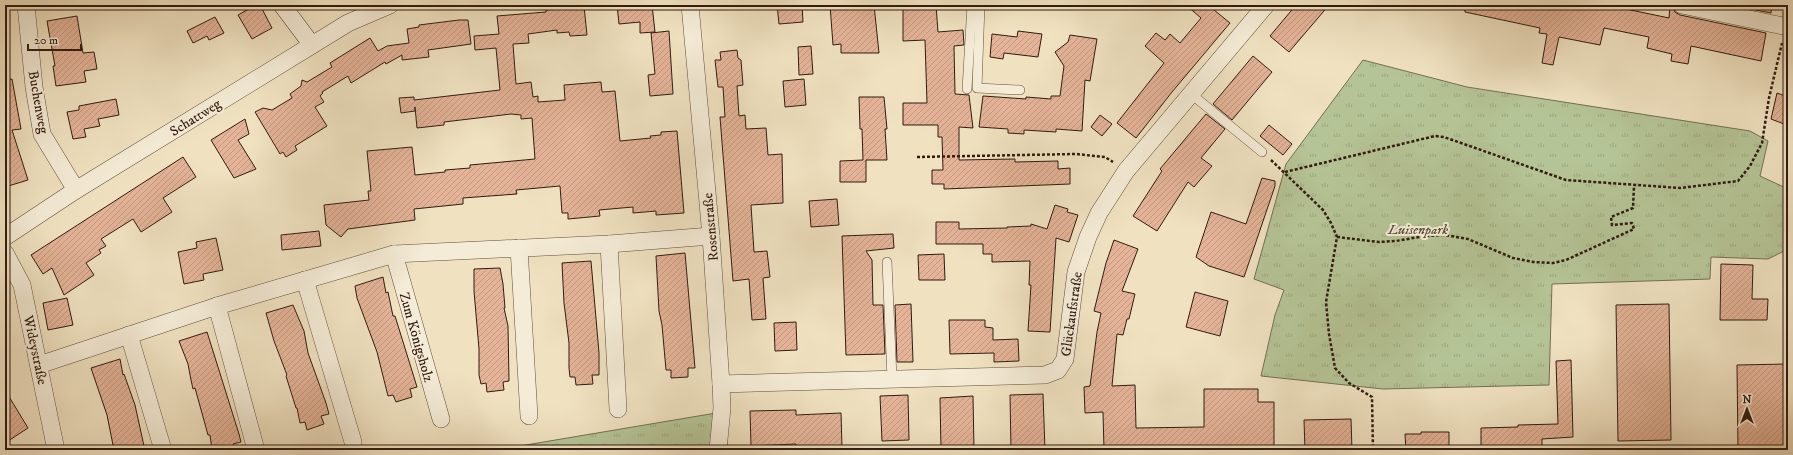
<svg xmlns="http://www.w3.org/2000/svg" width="1793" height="455" font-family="'IM FELL DW Pica',serif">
  <defs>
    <pattern id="park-tufts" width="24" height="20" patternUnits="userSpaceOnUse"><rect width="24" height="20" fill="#b5c496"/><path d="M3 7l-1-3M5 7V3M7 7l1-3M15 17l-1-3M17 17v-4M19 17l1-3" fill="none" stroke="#9ca880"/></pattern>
    <pattern id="building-hatch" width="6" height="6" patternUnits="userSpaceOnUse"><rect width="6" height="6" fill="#e4b398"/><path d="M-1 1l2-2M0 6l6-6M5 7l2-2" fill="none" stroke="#c49982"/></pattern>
  </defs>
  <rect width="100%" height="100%" fill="#f0e2c1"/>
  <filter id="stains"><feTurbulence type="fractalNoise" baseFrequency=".005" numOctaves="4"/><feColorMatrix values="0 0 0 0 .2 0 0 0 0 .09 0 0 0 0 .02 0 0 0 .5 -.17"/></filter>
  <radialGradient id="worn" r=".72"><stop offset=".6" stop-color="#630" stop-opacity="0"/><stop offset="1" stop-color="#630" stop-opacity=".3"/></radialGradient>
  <g fill="url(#park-tufts)" stroke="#737052">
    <polygon points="1363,60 1467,87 1750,131 1768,141 1760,176 1788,189 1788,242 1786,250 1768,259 1711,257 1710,279 1552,284 1549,385 1383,389 1261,376 1275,315 1284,290 1254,279 1286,164"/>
    <polygon points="728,411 727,450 496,450"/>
  </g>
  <g fill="url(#building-hatch)" stroke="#311b0f">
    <polygon points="256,5 260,5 272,28 252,39 238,15"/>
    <polygon points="617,5 652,5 655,32 640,33 640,22 619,24"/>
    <polygon points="777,5 802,5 803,22 779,24"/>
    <polygon points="830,5 874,5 879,53 841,53 841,44 833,45"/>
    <polygon points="903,5 936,5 938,32 963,30 964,45 954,46 955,94 969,95 973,128 959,127 959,160 1015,159 1015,162 1058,161 1058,169 1070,168 1070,184 944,189 944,184 932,184 932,170 943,170 942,137 938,137 938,125 903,125 903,103 927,103 925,40 903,41"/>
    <polygon points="1186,5 1208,5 1230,23 1172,92 1136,138 1117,123 1164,63 1145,46 1156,33 1165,40 1170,34 1180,43 1201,18"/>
    <polygon points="1296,5 1329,5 1289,52 1270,36"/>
    <polygon points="1465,5 1607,5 1669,18 1670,5 1672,5 1675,12 1680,15 1766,33 1761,61 1691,46 1688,64 1671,61 1672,54 1647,48 1649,37 1604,28 1600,45 1559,37 1553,65 1542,63 1547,34 1539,33 1540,28 1465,12"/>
    <polygon points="1731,5 1772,5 1771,13"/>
    <polygon points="584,6 587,35 570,36 569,32 557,33 557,30 528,34 529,43 513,44 516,84 531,82 533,97 538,96 538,102 565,100 564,85 601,82 602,92 615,91 620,141 651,138 650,136 661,135 661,132 677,131 684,213 656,215 656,211 633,213 633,207 599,210 600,216 568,219 568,213 562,213 560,186 516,190 517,194 463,198 463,204 414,209 415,220 348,229 341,237 326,225 324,205 369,200 368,191 371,191 367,151 412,147 415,175 445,172 445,170 470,168 470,165 535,159 532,118 521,119 521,115 511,114 444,122 444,125 417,128 415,107 415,111 401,113 399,98 414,97 414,100 500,90 496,48 475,50 474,36 499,34 497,16 546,12 546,10"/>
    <polygon points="77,16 83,53 94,52 97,69 84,71 86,82 56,86 53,66 55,66 47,21"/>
    <polygon points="215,17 224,33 209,40 207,36 193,43 187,31"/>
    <polygon points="459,20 468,20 471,44 428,50 429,57 402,60 402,55 386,64 385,62 351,83 348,76 322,92 323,93 320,96 324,102 315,107 327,126 295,146 297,150 286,157 283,152 280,154 255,112 263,108 272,110 292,98 290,94 301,86 302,80 307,82 332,67 330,63 370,38 378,51 387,46 409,43 407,29 419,27 419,25"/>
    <polygon points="669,31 673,94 650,96 648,75 655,74 651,33"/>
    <polygon points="1018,31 1042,34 1038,57 1004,53 1003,59 990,57 992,34 1017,37"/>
    <polygon points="1070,35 1097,39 1090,81 1085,80 1082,131 1056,129 1056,132 1024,130 1024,134 1008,133 1008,129 979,127 983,96 1026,99 1026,97 1051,99 1051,96 1060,96 1064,66 1055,52 1068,42"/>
    <polygon points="811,46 813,74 799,75 798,47"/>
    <polygon points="737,50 738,58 741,60 743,85 737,86 739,116 745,115 746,129 766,128 768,155 782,154 783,203 751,205 754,252 767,251 770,277 763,278 766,319 752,320 749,279 733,281 720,117 725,117 723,87 718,87 715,60 721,60 720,52"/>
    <polygon points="1253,56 1272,72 1232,120 1213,104"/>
    <polygon points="12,79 21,129 12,130 28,180 5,187 5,80"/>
    <polygon points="804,79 806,105 785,107 783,81"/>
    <polygon points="1777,93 1788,97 1788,112 1784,124 1771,119"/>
    <polygon points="859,97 884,97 887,129 885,129 887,160 866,160 866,182 840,182 840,161 863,160 862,129 860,129"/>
    <polygon points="116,99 119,115 98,119 100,126 84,129 86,137 73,139 67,112 79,110 79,106"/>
    <polygon points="1206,114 1225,129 1201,158 1212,166 1194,187 1188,182 1157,231 1133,216 1162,171 1160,169"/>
    <polygon points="1100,115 1112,124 1102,136 1091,127"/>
    <polygon points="245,119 249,134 238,140 256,169 234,178 211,140"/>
    <polygon points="1269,125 1292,144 1283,155 1260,136"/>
    <polygon points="183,157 196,177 163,198 172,212 141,232 133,219 101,239 106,246 99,250 101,253 86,263 94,275 64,295 52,268 43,274 31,255"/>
    <polygon points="1262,178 1275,181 1275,186 1244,277 1209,266 1196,257 1211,212 1246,224"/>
    <polygon points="837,199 839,225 811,227 809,201"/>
    <polygon points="1055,205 1068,209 1067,212 1078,215 1069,242 1056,238 1050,332 1028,331 1031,285 1029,285 1030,261 992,262 992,254 983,254 983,244 936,244 936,222 959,222 959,229 1007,228 1007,227 1031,226 1031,224 1047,229"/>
    <polygon points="319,231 321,246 282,250 281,235"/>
    <polygon points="893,234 894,248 866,251 872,260 873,305 883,305 885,354 846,355 842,236"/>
    <polygon points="216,238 223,270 203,274 204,280 184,284 178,252 197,248 196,242"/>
    <polygon points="1114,240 1138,249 1122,291 1135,294 1129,319 1127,319 1123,335 1117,334 1112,386 1135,385 1136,428 1204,427 1204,389 1258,389 1258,402 1274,402 1274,450 1104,450 1103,412 1085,413 1084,387 1090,386 1097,332 1101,313 1094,311 1106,263"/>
    <polygon points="685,253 695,368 688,368 688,377 671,378 671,370 666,370 662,325 659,311 656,256"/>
    <polygon points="944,254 945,280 919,280 918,255"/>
    <polygon points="591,261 599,353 599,375 592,375 593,384 576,385 575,377 570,377 569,368 569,343 564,303 562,263"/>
    <polygon points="1721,264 1753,265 1752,299 1768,299 1767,320 1720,320"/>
    <polygon points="500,268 503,284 505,308 504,308 508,326 509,381 503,382 504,390 487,392 486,383 481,384 479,375 479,349 474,291 474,269"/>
    <polygon points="383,277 386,293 388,292 393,316 395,316 417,387 410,389 412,397 396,402 393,395 388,396 377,352 357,298 355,286"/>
    <polygon points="1195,292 1228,301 1220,336 1186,327"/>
    <polygon points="67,298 73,325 48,330 43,303"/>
    <polygon points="911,304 913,362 897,362 895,305"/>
    <polygon points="1669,304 1671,440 1618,441 1616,305"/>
    <polygon points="293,305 304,331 308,353 326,403 329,414 321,416 324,424 307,430 305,422 300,423 297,408 296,408 286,376 287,375 274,341 266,313"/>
    <polygon points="949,320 985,320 985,327 993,328 993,340 1018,339 1019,361 994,362 994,353 950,354"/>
    <polygon points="796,322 797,350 775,351 774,323"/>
    <polygon points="207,332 239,434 241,442 233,444 235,450 212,450 210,435 208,435 195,388 193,389 191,380 188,364 179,341"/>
    <polygon points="120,359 123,375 124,374 135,405 144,446 131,450 114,450 107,415 91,368"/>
    <polygon points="1571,360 1573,437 1542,439 1542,450 1481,450 1481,428 1518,427 1518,425 1558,424 1556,361"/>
    <polygon points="1788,364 1788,450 1738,450 1737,365"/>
    <polygon points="5,390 28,428 5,443"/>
    <polygon points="1043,394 1045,450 1011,450 1010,395"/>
    <polygon points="908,395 909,440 882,441 880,396"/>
    <polygon points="973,396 974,450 941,450 940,398"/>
    <polygon points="796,410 796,415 841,413 842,448 797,450 796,444 751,446 750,411"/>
    <polygon points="1351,419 1352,450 1305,450 1304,420"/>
    <polygon points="1421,432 1449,432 1449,450 1406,450 1405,434 1421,434"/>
  </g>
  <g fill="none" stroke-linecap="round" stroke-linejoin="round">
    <g stroke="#614d3c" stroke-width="10">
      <g id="service">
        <polyline points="980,5 977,88 1020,90"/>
        <polyline points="967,89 972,5"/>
        <polyline points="1190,93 1262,152"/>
        <polyline points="887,262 892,379"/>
      </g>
    </g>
    <g stroke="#614d3c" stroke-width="18">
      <g id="minor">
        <polyline points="26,5 34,87 42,134 76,190"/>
        <polyline points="282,5 312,45"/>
        <polyline points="690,5 711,236 721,384 722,408 718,450"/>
        <polyline points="1682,5 1788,27"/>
        <polyline points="5,237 76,190 348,23 390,5"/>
        <polyline points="609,244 618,409"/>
        <polyline points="519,248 529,416"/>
        <polyline points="5,253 22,285 56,450"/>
        <polyline points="394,254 441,419"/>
        <polyline points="305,280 353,442"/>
        <polyline points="217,306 256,450"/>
        <polyline points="129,335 163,450"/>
        <polyline points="39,365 217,306 394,254 609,244 711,236"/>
        <polyline points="721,384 1045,375 1058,370 1065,359 1076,272 1088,237 1099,213 1126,171 1266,5"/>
      </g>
    </g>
    <g stroke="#311b0f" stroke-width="2.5" stroke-dasharray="3 2" stroke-linecap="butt">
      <polyline points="917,157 1076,154 1105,157 1113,162"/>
      <polyline points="1271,160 1323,210 1331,223 1337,237 1326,302 1329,334 1335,368 1349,383 1372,397 1373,450"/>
      <polyline points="1285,172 1435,136 1444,137 1566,180 1680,188 1738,181 1750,166 1762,143 1769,98 1782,43"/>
      <polyline points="1337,237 1379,242 1396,241 1425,236 1445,235 1468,239 1513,258 1533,262 1553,263 1566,260 1634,229 1632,223 1612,225 1611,217 1633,208 1634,186"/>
    </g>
    <use href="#service" stroke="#f5ecd7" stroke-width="9"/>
    <use href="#minor" stroke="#f5ecd7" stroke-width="17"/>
  </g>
  <g text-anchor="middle" stroke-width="4" stroke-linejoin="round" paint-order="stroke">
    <g font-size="14" fill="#311b0f" stroke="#f5ecd7">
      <text transform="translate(39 102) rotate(80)" y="5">Buchenweg</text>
      <text transform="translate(195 117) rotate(-32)" y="5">Schattweg</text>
      <text transform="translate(710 227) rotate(-95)" y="5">Rosenstraße</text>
      <text transform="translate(1071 314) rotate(-82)" y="5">Glückaufstraße</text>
      <text transform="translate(417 337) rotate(74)" y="5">Zum Königsholz</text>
      <text transform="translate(36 350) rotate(78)" y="5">Wideystraße</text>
    </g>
    <g font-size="14" font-style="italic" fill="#594e38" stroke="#f5ecd7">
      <text x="1418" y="234">Luisenpark</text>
    </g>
  </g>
  <rect width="1793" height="455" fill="none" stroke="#f0e2c1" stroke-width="20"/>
  <rect x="6" y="6" width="1781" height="443" fill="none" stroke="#311b0f" stroke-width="2"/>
  <rect x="10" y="10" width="1773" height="435" fill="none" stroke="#311b0f"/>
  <g transform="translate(1747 409)" stroke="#f5ecd7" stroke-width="3" paint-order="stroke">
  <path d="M0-3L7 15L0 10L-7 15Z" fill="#311b0f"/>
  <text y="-6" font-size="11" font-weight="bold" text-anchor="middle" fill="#311b0f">N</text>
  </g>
  <path d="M28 44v6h53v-6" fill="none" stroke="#311b0f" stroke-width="2"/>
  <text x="34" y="44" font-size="12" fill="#311b0f" stroke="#f5ecd7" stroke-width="3" paint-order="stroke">20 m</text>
  <rect width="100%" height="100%" filter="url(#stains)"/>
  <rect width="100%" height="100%" fill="url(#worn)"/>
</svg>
